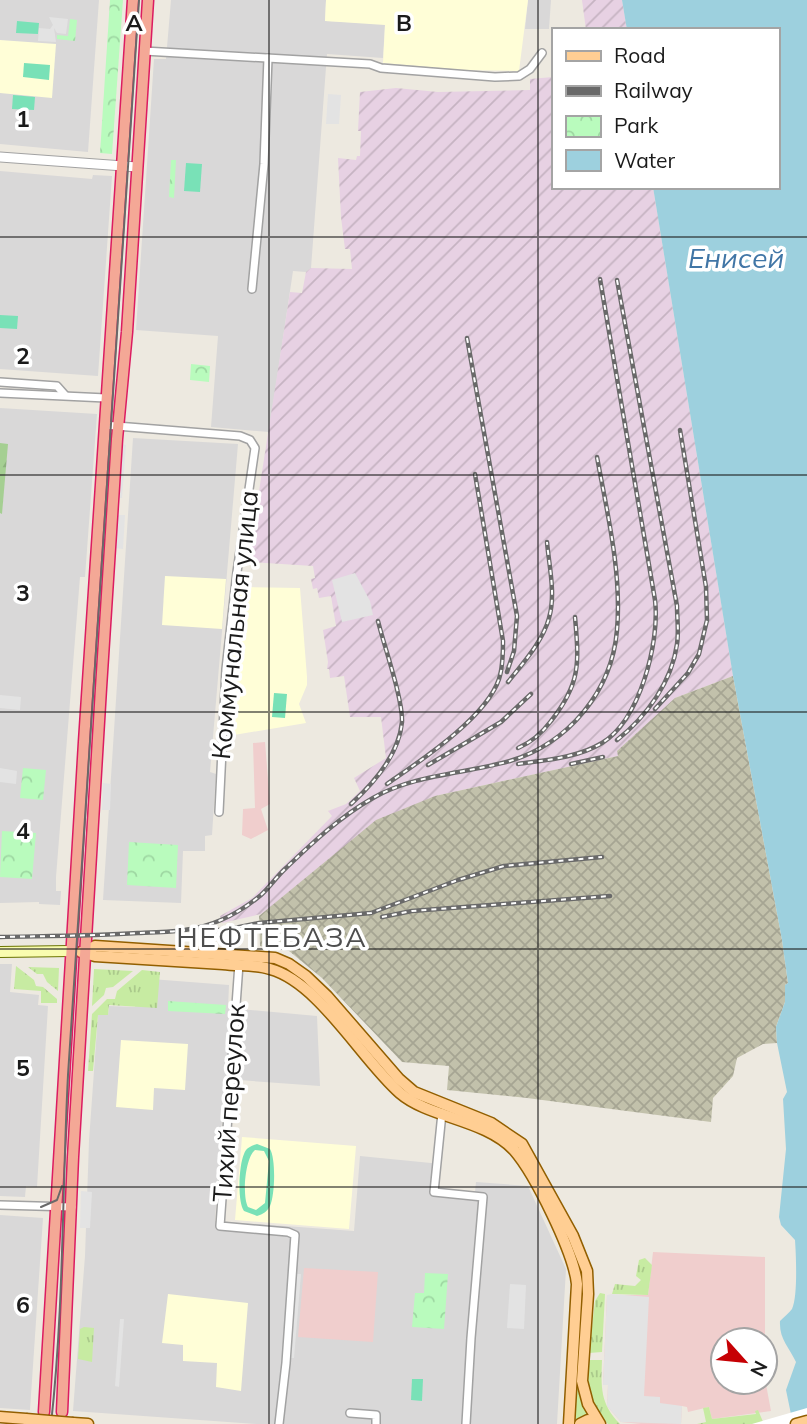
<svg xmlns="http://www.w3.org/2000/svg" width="807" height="1424" font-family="Mulish,sans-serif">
  <defs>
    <pattern id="industrial-furrows" width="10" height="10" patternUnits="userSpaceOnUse" patternTransform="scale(1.75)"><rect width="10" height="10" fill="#e7d1e3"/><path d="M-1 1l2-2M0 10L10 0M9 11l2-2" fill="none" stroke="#c6b3c2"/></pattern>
    <pattern id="construction-cross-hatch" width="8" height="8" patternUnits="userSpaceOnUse" patternTransform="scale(1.75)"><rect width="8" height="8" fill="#c2c1ab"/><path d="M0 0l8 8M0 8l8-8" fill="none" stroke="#a6a593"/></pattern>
    <pattern id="grass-tufts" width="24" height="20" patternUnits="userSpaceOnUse" patternTransform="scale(1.75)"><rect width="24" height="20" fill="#c7eba2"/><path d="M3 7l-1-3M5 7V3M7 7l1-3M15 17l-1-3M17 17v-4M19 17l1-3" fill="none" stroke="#aac98b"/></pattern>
    <pattern id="forest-firs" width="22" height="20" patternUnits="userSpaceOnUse" patternTransform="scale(1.75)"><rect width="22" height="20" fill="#a5cf92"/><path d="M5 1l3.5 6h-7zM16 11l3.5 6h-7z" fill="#8db17d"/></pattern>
    <pattern id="park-crowns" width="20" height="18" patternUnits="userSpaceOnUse" patternTransform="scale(1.75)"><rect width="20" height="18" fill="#b9fbbd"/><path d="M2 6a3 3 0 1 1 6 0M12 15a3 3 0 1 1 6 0" fill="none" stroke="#9ed7a2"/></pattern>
  </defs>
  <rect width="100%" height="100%" fill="#ede9e0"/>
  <g fill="#d9d8d8">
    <polygon points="0,0 99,0 88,152 0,144"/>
    <polygon points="171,0 326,0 325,21 385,24 383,58 327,54 311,268 306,272 293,271 269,432 211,427 218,336 136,330 154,59 166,59"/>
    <polygon points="528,0 551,0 549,29 525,29"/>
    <polygon points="0,171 92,179 93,175 112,176 98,376 0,369"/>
    <polygon points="0,408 97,414 85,577 80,577 56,877 56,891 61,891 60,905 39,904 39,902 0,903"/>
    <polygon points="133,438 238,444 210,772 216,774 212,835 205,836 205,851 183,851 181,903 103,900"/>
    <polygon points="0,964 12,964 10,992 39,995 38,1005 48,1006 37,1187 26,1186 25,1197 0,1196"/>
    <polygon points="138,978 229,985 228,1008 317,1016 320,1086 225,1079 215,1221 354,1231 360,1156 441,1164 439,1189 475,1192 476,1182 528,1186 566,1269 557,1424 256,1424 73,1411 85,1256 89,1141 98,1015 108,1015 109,1006 135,1007"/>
    <polygon points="0,1215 43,1218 30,1410 0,1408"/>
  </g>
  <g fill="#f0cecd">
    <polygon points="265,742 270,804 261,809 268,830 251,839 242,835 243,809 255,808 253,743"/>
    <polygon points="653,1252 765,1257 765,1340 723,1340 723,1382 765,1382 765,1379 771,1411 712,1419 709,1407 688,1412 687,1407 682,1406 681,1424 641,1424 621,1422 607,1406 608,1385 603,1385 607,1295 648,1295"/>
    <polygon points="304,1268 378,1272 373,1342 298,1337"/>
  </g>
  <g fill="url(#industrial-furrows)">
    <polygon points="582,0 622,0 627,30 586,30"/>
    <polygon points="553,77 553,187 653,187 733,676 675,698 618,756 435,796 261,914 222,923 220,916 252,898 332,816 328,811 346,804 360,791 354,778 386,758 381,717 350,717 344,676 330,678 329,669 327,669 328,662 323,630 336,626 331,596 319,598 317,588 313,589 311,579 315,578 313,566 248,562 290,292 302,293 306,272 311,268 352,269 350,249 345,249 341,217 338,158 356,160 357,156 360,156 361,131 358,131 360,92 396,88 438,92 530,90 530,79"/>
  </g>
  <g fill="#fffed7">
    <polygon points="326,0 528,0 519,71 465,70 383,63 385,25 325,21"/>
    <polygon points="0,40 56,44 52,98 0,93"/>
    <polygon points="165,576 226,579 222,629 162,625"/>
    <polygon points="241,587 300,588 307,677 307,685 299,704 306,723 228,736 231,674"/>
    <polygon points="121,1040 188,1044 185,1090 154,1088 153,1110 116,1107"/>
    <polygon points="242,1137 356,1146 349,1229 235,1220"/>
    <polygon points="168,1294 248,1303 241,1391 216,1387 217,1363 183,1361 183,1345 162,1343"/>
  </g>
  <polygon fill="url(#construction-cross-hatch)" points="733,676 782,940 788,983 785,985 785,1002 776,1027 777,1043 763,1044 737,1058 733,1076 713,1098 711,1122 527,1098 447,1090 449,1066 402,1062 322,978 289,951 260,946 259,916 376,820 435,796 618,756 617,751 675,698"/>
  <g fill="url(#grass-tufts)">
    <polygon points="16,966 34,980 36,986 43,987 57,999 57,1003 41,1003 41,991 14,989"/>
    <polygon points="28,967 59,968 58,991 47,982 43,974 37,974"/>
    <polygon points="94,969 133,971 113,987 106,988 104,995 92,1006"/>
    <polygon points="142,970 160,972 157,1008 109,1005 108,1015 98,1015 93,1071 88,1071 92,1014 107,999 115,999 117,991"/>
    <polygon points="645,1258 652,1265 648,1295 612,1294 615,1284 635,1286 641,1280 636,1276 639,1260"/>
    <polygon points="600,1293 605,1294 602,1352 589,1353 595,1301"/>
    <polygon points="84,1327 94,1328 92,1362 78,1359 80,1329"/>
    <path d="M588,1360h14c-1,27 -2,44 18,64h-12c-18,-17 -21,-40 -20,-64z"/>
    <polygon points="577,1377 587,1416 574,1421 573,1395"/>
    <polygon points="709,1407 712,1419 756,1414 755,1411 758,1410 764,1424 697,1424 706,1422 703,1408"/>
  </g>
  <polygon fill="url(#forest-firs)" points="0,443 8,444 2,514 0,513"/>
  <g fill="url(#park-crowns)">
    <polygon points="110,0 123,0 112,154 100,153"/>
    <polygon points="70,19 77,20 75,41 57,39 57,35 68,36"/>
    <polygon points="171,160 176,160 174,198 169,197"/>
    <polygon points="191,364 210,366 209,382 190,380"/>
    <polygon points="23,768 46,770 43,800 20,798"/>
    <polygon points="2,831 36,833 32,879 0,877"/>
    <polygon points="129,842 178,845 176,888 127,885"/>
    <polygon points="168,1001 226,1005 225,1014 168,1011"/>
    <polygon points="425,1273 448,1274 444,1329 412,1327 415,1293 424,1293"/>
  </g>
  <g fill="#79e1b7" fill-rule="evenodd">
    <polygon points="17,21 39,23 38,34 16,33"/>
    <polygon points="24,63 50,65 49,80 23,77"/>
    <polygon points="13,95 35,97 34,110 12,109"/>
    <polygon points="186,163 202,164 200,192 184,191"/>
    <polygon points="0,315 18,316 17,329 0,328"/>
    <polygon points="274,693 287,694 285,718 272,717"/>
    <path d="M257,1144l13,5c6,10 5,46 0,57 -3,6 -7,8 -13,10l-13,-5c-7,-10 -5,-46 0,-57 2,-6 7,-8 13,-10zM255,1150l9,1 5,10 -4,42 -9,7 -8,-3c-6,-11 -3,-49 7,-57z"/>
    <polygon points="412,1379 423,1379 422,1401 411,1400"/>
  </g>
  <g fill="#e3e3e3">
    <polygon points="49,17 68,19 66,34 57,33 54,28 56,42 38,41 39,28 50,29 53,25"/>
    <polygon points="328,94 341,95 339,124 326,124"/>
    <polygon points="122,444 126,445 122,498 118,498"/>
    <polygon points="117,515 125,515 123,549 115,548"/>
    <polygon points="355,573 370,601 373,615 342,622 332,580"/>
    <polygon points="0,695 21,697 20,710 0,708"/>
    <polygon points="0,768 17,771 16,784 0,782"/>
    <polygon points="103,783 111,784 110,810 102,810"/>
    <polygon points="81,1191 92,1192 90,1228 80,1228"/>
    <polygon points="296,1274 301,1274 294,1358 289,1358"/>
    <polygon points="510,1284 526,1285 524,1329 507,1328"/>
    <polygon points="612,1294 649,1297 644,1396 660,1397 660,1403 682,1406 681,1424 621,1422 607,1406 608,1385 603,1385 607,1295"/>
    <polygon points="120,1319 124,1319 119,1387 115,1386"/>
  </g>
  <path fill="#9dd0de" d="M622,0h185v1424h-14l-7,-34 10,-28c-7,-15 -17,-23 -16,-41 4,-4 9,-8 12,-12 6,-12 4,-55 3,-69l-14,-15 -2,-8 7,-68 -3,-50 4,-7 -10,-49 -1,-16 9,-25v-17l3,-2 -6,-43 -49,-264 -80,-489h124v-157h-150z"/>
  <polygon fill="#fff" points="807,1408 807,1424 752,1424"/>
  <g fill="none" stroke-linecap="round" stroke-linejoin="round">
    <g stroke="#a2a2a2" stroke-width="10">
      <g id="minor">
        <polyline points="144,51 370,64 381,68 495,77 519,76 530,69 542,53"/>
        <polyline points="252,289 264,164 268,58"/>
        <polyline points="0,382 57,386 65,395"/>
        <polyline points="0,393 106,398"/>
        <polyline points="104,425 240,436 250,440 255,448 237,572 226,669 219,812"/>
        <polyline points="239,964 220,1226 288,1232 295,1235 286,1363 279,1424"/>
        <polyline points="442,1113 434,1192 483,1197 471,1338 466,1424"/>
        <polyline points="0,1205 72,1207"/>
        <polyline points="350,1413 376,1415 376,1424"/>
      </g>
    </g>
    <g stroke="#a2a2a2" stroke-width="11">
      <polyline id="tertiary" points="0,157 137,167"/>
    </g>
    <g stroke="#6a7400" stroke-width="12">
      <polyline id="secondary" points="0,952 71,951"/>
    </g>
    <g stroke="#925f00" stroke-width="13">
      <g id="primary">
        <path d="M81,952l14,4c42,3 85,5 128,8 15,2 33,0 47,5 49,13 92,91 130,124 29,25 85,26 114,57 21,24 60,103 63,134l-8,140"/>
        <polyline points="86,952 95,946 275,958 289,964 306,976 327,996 399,1079 414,1092 491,1123 522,1144 573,1236 587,1271 588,1294 582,1381 588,1404 600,1424"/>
        <polyline points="0,1417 26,1419"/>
        <polyline points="73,1423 88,1424"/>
        <polyline points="580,1424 588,1420 598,1424"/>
        <polyline points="796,1424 807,1421"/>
      </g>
    </g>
    <g stroke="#dc1c61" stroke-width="13">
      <g id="trunk">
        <polyline points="44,1412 84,742 133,0"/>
        <polyline points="62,1412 73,1157 101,688 117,439 127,332 148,0"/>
      </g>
    </g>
    <use href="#minor" stroke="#fff" stroke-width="7"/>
    <use href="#tertiary" stroke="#fff" stroke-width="9"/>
    <use href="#secondary" stroke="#f9fcaf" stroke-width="10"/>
    <use href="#primary" stroke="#ffce93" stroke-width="10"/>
    <use href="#trunk" stroke="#f4a896" stroke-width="10"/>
    <g stroke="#696969" stroke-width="2">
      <polyline points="41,1207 57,1200 62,1186"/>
      <path d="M51,1424c13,-116 11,-233 17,-349l71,-1075"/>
    </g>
    <g stroke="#696969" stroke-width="4.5">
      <g id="rail">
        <path d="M617,280l60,326c0,12 2,26 0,38 -5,38 -31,73 -60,96"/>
        <polyline points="467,338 517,616 514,651 507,672"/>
        <path d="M508,682c15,-19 35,-41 41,-64 7,-24 0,-52 -2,-76"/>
        <polyline points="655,709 688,673 699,654 707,620 706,587 680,430"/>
        <path d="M518,748c14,-6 24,-15 33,-27 30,-38 28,-58 24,-104"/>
        <path d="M518,764c28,-4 59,-6 84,-21 38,-23 58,-101 53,-143l-55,-321"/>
        <polyline points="571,764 603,757"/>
        <polyline points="428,765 501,722 531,694"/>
        <path d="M387,784c33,-23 99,-66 112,-105 4,-12 4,-26 4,-38l-28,-167"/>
        <path d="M351,804c23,-21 48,-49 51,-82 1,-23 -18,-76 -24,-101"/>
        <polyline points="382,917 412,911 610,896"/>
        <polyline points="208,930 225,930 259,923 371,913 458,880 504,866 602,857"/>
        <path d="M0,937c46,-1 92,-1 138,-4 28,-1 56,-1 83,-13 14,-6 28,-15 40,-25 9,-8 16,-19 25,-27 26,-25 55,-52 87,-70 42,-24 91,-24 137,-37 59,-18 102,-70 107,-131 5,-57 -10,-118 -20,-173"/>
      </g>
    </g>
    <use href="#rail" stroke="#fff" stroke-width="2" stroke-dasharray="5" stroke-linecap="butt"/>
    <g stroke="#925f00" stroke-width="13" stroke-linecap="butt">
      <polyline id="primary-bridge" points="26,1419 73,1423"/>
    </g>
    <use href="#primary-bridge" stroke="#ffce93" stroke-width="10"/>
  </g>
  <path fill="none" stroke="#1b1b1b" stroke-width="2" stroke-opacity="0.55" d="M269,0v1424M538,0v1424M0,237h807M0,475h807M0,712h807M0,949h807M0,1187h807"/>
  <g text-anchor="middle" stroke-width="7" stroke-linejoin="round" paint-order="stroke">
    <g font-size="26" fill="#1b1b1b" stroke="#fff">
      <text transform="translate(235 625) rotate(-84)" y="9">Коммунальная улица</text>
      <text transform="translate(229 1103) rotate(-86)" y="9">Тихий переулок</text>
    </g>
    <g font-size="28" font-style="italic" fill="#4176a6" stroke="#fff">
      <text x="736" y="268">Енисей</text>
    </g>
    <g font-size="28" letter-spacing="2" fill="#4e4e4e" stroke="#fff">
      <text x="272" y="947">НЕФТЕБАЗА</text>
    </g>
  </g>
  <g font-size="23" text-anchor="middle" font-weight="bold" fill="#1b1b1b" stroke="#fff" stroke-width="7" stroke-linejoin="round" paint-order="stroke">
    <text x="134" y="31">A</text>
    <text x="404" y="31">B</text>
    <text x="23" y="127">1</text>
    <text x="23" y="364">2</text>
    <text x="23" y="601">3</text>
    <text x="23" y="839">4</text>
    <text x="23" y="1076">5</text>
    <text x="23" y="1313">6</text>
  </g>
  <rect x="552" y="28" width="228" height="161" fill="#ffffff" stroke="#a4a4a4" stroke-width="2"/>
  <rect x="566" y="51" width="35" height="10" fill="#ffce93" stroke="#a4a4a4" stroke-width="2"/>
  <text x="614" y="63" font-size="21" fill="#1b1b1b">Road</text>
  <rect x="566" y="86" width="35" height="10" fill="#696969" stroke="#a4a4a4" stroke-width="2"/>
  <text x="614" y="98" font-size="21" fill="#1b1b1b">Railway</text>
  <rect x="566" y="116" width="35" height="21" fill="url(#park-crowns)" stroke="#a4a4a4" stroke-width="2"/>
  <text x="614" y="133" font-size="21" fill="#1b1b1b">Park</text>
  <rect x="566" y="150" width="35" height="21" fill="#9dd0de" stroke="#a4a4a4" stroke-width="2"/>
  <text x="614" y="168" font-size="21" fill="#1b1b1b">Water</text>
  <g transform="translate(744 1361) rotate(117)"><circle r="33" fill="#ffffff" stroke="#a4a4a4" stroke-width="2"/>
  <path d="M0-5L12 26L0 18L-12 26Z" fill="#c60004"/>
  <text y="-10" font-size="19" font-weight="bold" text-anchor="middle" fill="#1b1b1b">N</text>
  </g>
</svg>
